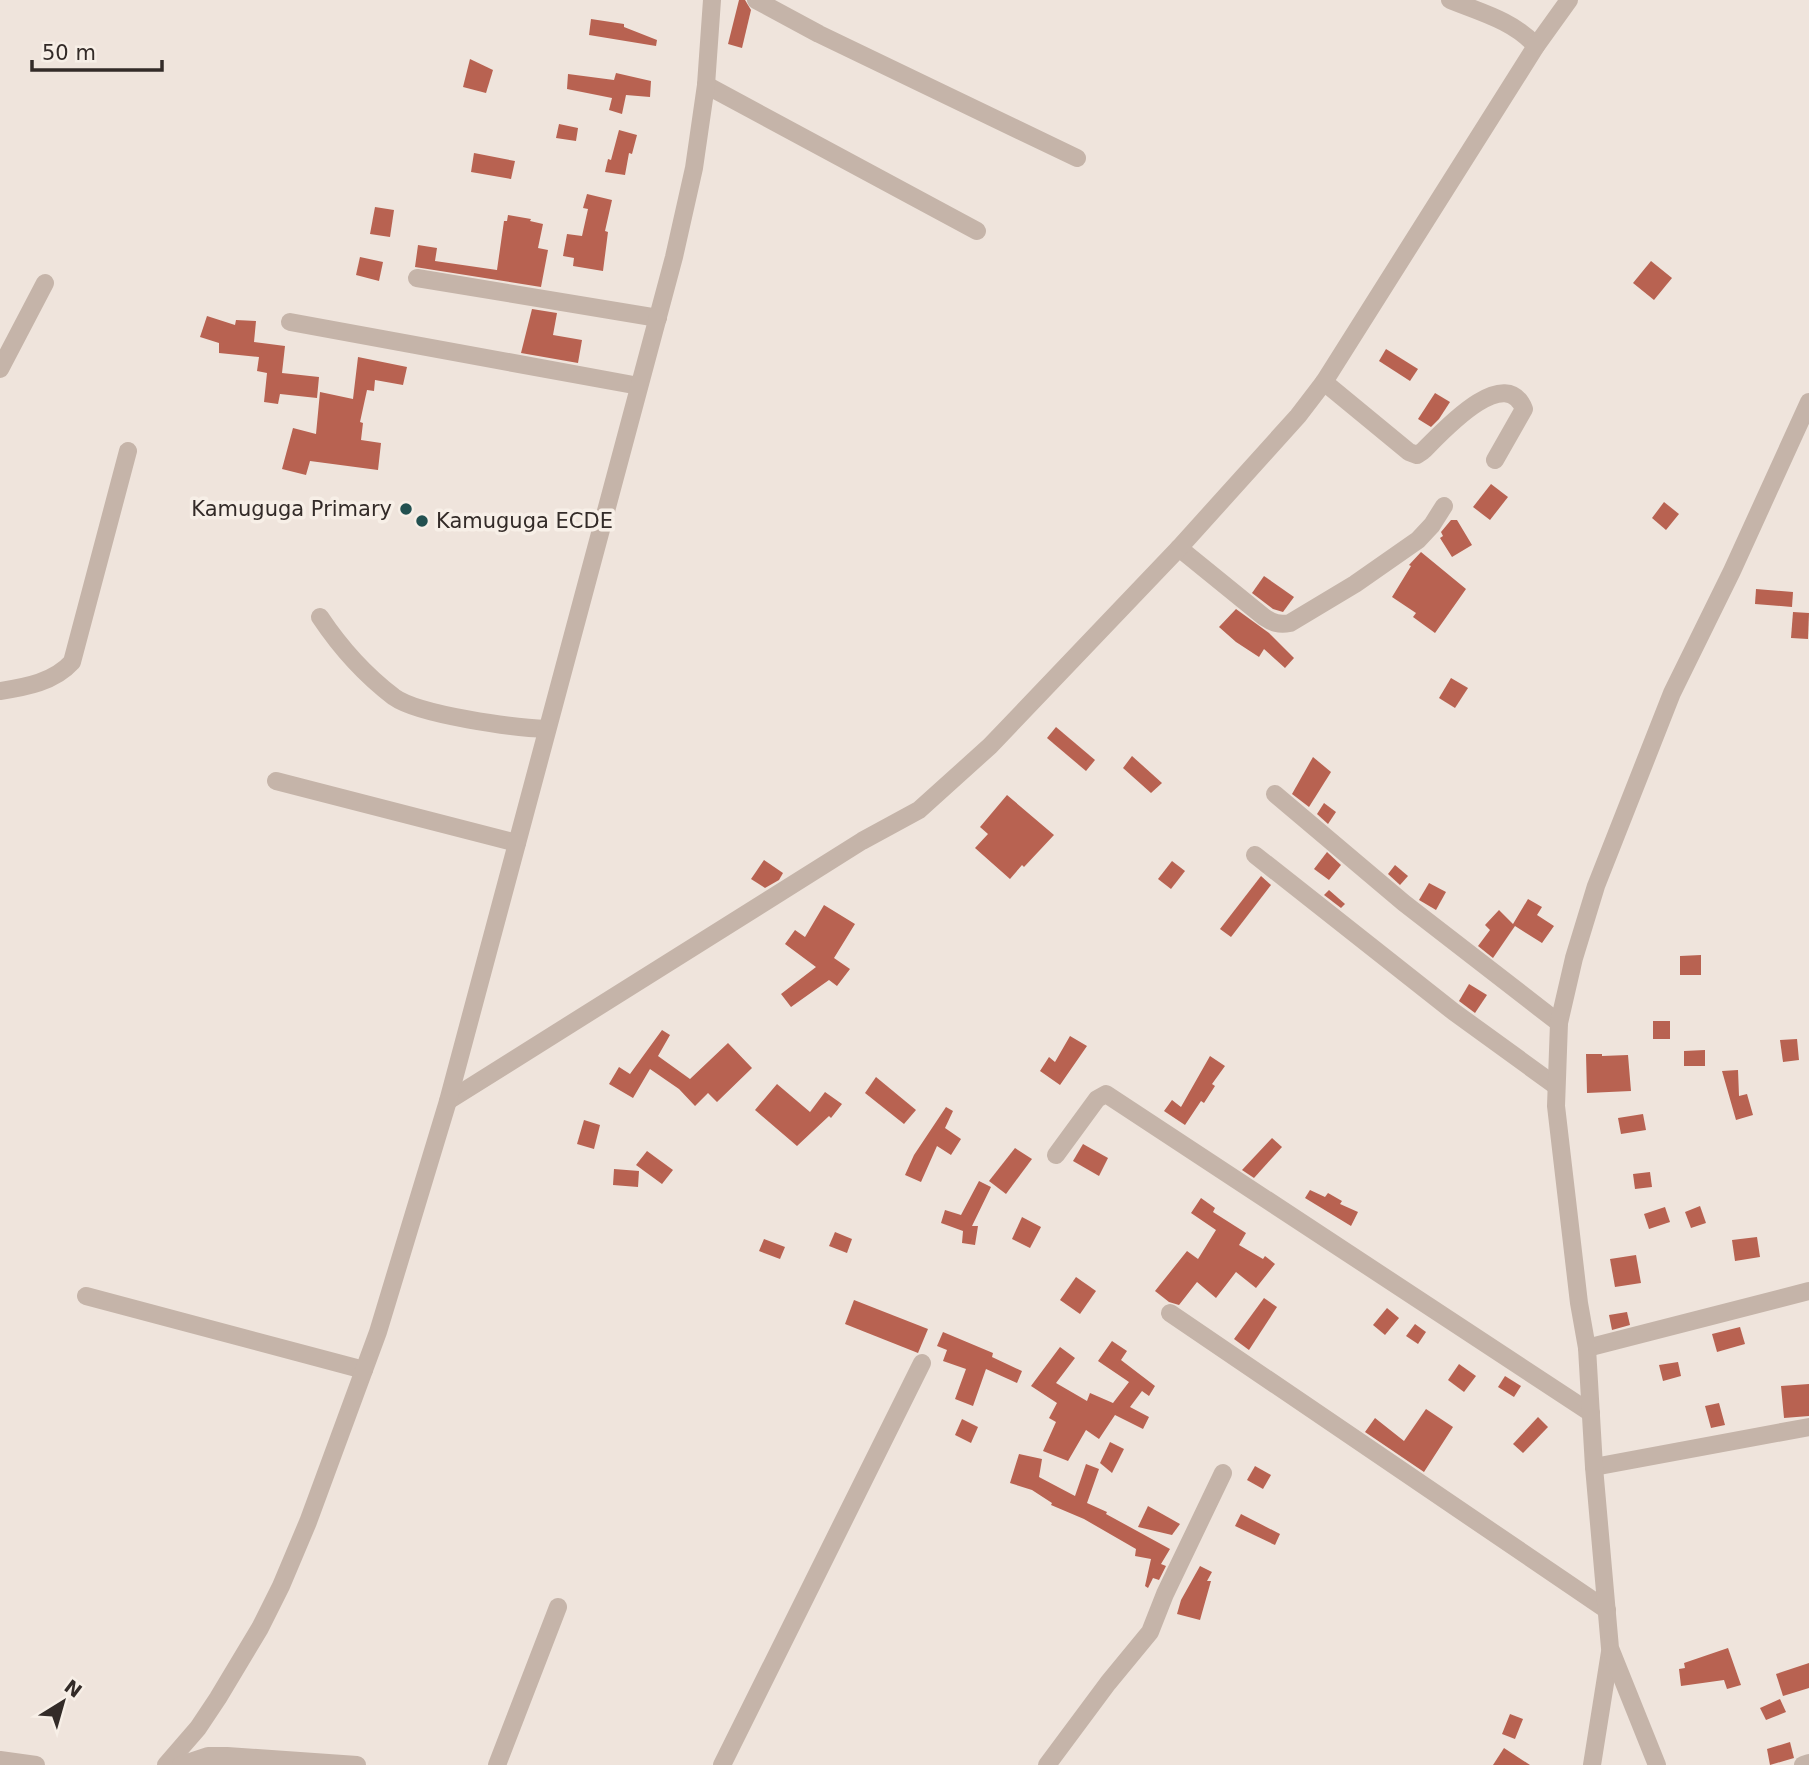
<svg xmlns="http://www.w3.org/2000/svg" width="1809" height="1765" font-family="'DejaVu Sans',sans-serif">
  <rect width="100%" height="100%" fill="#efe4dc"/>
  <g fill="#b86251">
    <polygon points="739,0 745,0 751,10 742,48 728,44"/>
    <polygon points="591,19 624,24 624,27 657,40 656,46 589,35"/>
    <polygon points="470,59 493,70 486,93 463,87"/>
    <polygon points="616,73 651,81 650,97 626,95 622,114 609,110 612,98 567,89 568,74 614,80"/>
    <polygon points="559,124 578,128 576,141 556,138"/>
    <polygon points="619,130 637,135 632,154 629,153 625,175 605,172 608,159 611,160"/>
    <polygon points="474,153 515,161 511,179 471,172"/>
    <polygon points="587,194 612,200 605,231 608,232 603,271 573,266 574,258 563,256 567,234 582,236 588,209 583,208"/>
    <polygon points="375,207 394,210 390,237 370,234"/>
    <polygon points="508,215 531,219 530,221 543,224 538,248 548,250 541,287 415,267 418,245 437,248 435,261 497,270 504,221 507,221"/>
    <polygon points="360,257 383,262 379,281 356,275"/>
    <polygon points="1651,261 1672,278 1654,300 1633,283"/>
    <polygon points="532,309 557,313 553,335 582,340 578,363 521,353"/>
    <polygon points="207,316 235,325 236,320 256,321 254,342 285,346 282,373 319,377 317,398 280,394 278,404 264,402 267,373 257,371 259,357 219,353 219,343 200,337"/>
    <polygon points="1386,349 1418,369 1410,381 1379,361"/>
    <polygon points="358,357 407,367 403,385 375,380 374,391 367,390 360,422 363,423 361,440 381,443 378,470 310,461 306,475 282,469 293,428 316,434 320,392 353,399"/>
    <polygon points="1435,393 1450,402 1439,419 1431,427 1418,419"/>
    <polygon points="1491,484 1508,497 1490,520 1473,507"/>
    <polygon points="1664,502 1679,514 1666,530 1652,518"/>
    <polygon points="1451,520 1457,520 1472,545 1452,557 1440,538 1443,536 1441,532"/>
    <polygon points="1421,552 1466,589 1435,633 1413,617 1416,613 1392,597 1411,566 1409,565"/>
    <polygon points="1264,576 1294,597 1283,612 1273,609 1252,593"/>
    <polygon points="1756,589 1793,592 1792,607 1755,604"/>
    <polygon points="1236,609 1269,633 1294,658 1285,668 1264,649 1259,657 1236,642 1219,627"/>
    <polygon points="1793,612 1809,613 1808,639 1791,638"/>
    <polygon points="1451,678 1468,688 1455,708 1439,698"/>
    <polygon points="1056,727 1095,760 1086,771 1047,738"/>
    <polygon points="1132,756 1162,783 1151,793 1123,768"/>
    <polygon points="1313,757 1331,772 1309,807 1292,794"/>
    <polygon points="1007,795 1054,835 1024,867 1022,865 1010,879 975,848 988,834 980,827"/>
    <polygon points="1324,803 1336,812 1328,824 1317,814"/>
    <polygon points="1327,852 1341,865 1329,880 1314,869"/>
    <polygon points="764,860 783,873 779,880 765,888 751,879"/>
    <polygon points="1172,861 1185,871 1171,889 1158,879"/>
    <polygon points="1395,865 1408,876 1400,885 1388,874"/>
    <polygon points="1261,876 1271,885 1231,937 1220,929"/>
    <polygon points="1429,883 1446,892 1436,910 1419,900"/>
    <polygon points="1329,890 1345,904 1341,908 1324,895"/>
    <polygon points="1528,899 1542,907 1537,915 1554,926 1542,943 1515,926 1493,958 1478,946 1490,930 1485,925 1499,910 1513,924"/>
    <polygon points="824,905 855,924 834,958 850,969 837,986 829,980 791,1007 781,994 816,967 785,944 795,930 805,937"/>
    <polygon points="1701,955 1701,975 1680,975 1680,956"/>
    <polygon points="1469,984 1487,995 1475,1013 1459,1001"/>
    <rect x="1653" y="1021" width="17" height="18"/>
    <polygon points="662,1030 670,1035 658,1056 690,1079 728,1043 752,1068 717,1102 708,1093 695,1106 679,1089 650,1069 633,1098 609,1084 619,1067 630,1074"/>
    <polygon points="1070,1036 1087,1046 1060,1085 1040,1071 1049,1057 1055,1062"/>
    <polygon points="1797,1039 1799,1060 1783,1062 1780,1040"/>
    <polygon points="1705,1050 1705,1066 1684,1066 1684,1051"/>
    <polygon points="1586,1054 1602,1054 1602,1056 1628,1055 1631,1091 1587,1093"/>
    <polygon points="1210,1056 1225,1066 1212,1084 1215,1086 1204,1103 1201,1101 1185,1125 1164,1111 1172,1100 1181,1107"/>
    <polygon points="1738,1070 1739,1096 1747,1094 1753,1115 1736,1120 1722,1071"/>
    <polygon points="876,1077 916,1110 904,1124 865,1093"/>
    <polygon points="777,1084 810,1112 825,1092 842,1104 831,1118 829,1116 797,1146 755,1110"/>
    <polygon points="946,1107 953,1111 945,1128 961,1139 951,1155 937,1146 921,1182 905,1175 914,1155"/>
    <polygon points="1643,1114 1646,1130 1621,1134 1618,1118"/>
    <polygon points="584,1120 600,1125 594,1149 577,1144"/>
    <polygon points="1272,1138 1282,1147 1254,1178 1242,1170"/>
    <polygon points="1083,1144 1108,1158 1099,1176 1073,1161"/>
    <polygon points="1015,1148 1032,1159 1006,1194 989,1181"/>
    <polygon points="647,1151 673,1170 662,1184 636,1165"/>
    <polygon points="614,1169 639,1171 638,1187 613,1185"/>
    <polygon points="1650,1172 1652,1187 1635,1189 1633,1174"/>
    <polygon points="979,1181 991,1187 972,1226 978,1226 975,1245 962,1243 963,1231 941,1223 945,1210 961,1215"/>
    <polygon points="1310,1190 1325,1197 1328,1193 1342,1201 1340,1204 1358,1212 1351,1226 1305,1198"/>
    <polygon points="1201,1198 1215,1208 1213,1212 1246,1233 1239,1245 1263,1259 1265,1256 1275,1264 1256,1288 1236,1272 1216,1298 1197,1282 1179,1305 1169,1302 1155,1291 1187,1251 1198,1259 1216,1230 1191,1213"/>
    <polygon points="1700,1206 1706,1223 1691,1228 1685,1212"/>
    <polygon points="1665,1207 1670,1222 1649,1229 1644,1214"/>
    <polygon points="1022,1217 1041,1227 1030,1248 1012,1239"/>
    <polygon points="835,1232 852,1239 847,1253 829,1246"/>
    <polygon points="1757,1237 1760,1257 1735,1261 1732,1240"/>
    <polygon points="764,1239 785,1247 780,1259 759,1251"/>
    <polygon points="1636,1255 1641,1283 1615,1287 1610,1259"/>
    <polygon points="1076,1277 1096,1291 1080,1314 1060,1300"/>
    <polygon points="1264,1298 1277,1307 1249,1350 1234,1339"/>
    <polygon points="854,1300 928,1329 918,1353 845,1324"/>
    <polygon points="1387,1308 1399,1318 1385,1335 1373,1325"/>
    <polygon points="1627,1312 1630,1325 1612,1330 1609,1315"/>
    <polygon points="1415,1324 1426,1332 1418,1344 1406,1336"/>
    <polygon points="1740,1327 1745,1344 1717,1352 1712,1334"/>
    <polygon points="943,1332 993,1353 992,1357 1022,1371 1017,1383 986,1369 973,1406 955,1399 966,1369 943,1361 947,1350 937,1346"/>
    <polygon points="1112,1341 1127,1351 1121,1360 1155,1386 1149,1396 1142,1391 1130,1407 1149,1417 1143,1429 1115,1415 1099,1439 1086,1430 1068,1461 1043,1451 1056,1422 1049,1418 1057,1403 1031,1386 1060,1347 1075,1358 1056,1383 1087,1401 1090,1393 1113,1403 1129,1382 1098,1361"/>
    <polygon points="1678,1362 1681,1376 1663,1381 1659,1365"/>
    <polygon points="1459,1364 1476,1376 1464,1392 1448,1380"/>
    <polygon points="1505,1376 1521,1386 1514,1397 1498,1387"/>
    <polygon points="1809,1384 1809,1416 1784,1418 1781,1386"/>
    <polygon points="1719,1403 1725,1425 1711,1428 1705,1406"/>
    <polygon points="1426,1409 1453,1427 1424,1472 1365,1432 1375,1418 1404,1441"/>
    <polygon points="1538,1417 1548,1427 1523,1453 1513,1444"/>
    <polygon points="962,1419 978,1427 971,1443 955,1435"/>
    <polygon points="1110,1442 1124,1449 1112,1473 1100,1463"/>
    <polygon points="1019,1454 1042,1459 1039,1477 1075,1496 1086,1464 1099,1469 1087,1503 1107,1512 1106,1514 1170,1549 1161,1564 1166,1566 1159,1580 1153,1578 1148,1588 1145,1586 1151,1559 1135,1556 1136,1549 1084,1519 1051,1505 1052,1503 1032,1490 1010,1483"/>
    <polygon points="1255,1466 1271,1475 1263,1489 1247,1480"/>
    <polygon points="1148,1506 1180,1524 1172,1535 1138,1527"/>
    <polygon points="1241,1514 1280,1534 1275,1545 1235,1526"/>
    <polygon points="1200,1566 1212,1572 1207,1581 1211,1581 1200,1620 1177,1614 1181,1600"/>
    <polygon points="1728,1648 1741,1685 1727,1689 1724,1680 1681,1686 1679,1669 1685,1668 1684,1663"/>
    <polygon points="1809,1663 1809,1688 1783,1696 1776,1674"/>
    <polygon points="1780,1699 1786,1712 1766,1720 1760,1708"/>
    <polygon points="1510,1714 1523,1719 1515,1739 1502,1734"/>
    <polygon points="1790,1742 1794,1758 1770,1765 1767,1749"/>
    <polygon points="1504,1748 1530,1765 1493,1765"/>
  </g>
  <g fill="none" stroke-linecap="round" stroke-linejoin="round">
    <g stroke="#c5b4a9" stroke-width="18">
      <polyline points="756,0 819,34 1077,158"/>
      <path d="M1450,0c30,12 64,21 86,46"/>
      <polyline points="706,85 977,231"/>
      <polyline points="417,278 658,318"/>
      <polyline points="290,322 639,386"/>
      <polyline points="0,369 45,283"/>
      <path d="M1324,382l85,70 8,3 6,-4c18,-18 82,-89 101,-42l-29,51"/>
      <path d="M1179,548l85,69c9,6 15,8 26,6l65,-39 63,-44 14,-15 12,-19"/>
      <path d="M320,617c20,30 45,58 74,80 25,18 121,31 153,32"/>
      <path d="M0,691c26,-4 54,-9 72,-29l56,-211"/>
      <polyline points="276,781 517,843"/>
      <polyline points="1275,794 1404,903 1559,1023"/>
      <polyline points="1255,855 1454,1012 1556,1086"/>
      <polyline points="448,1101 862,841 919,810 990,746 1179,548 1298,416 1324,382 1536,46 1569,0"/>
      <polyline points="1056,1155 1097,1099 1106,1094 1591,1413"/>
      <polyline points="86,1296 364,1370"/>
      <polyline points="1170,1313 1607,1610"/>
      <polyline points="1587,1348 1809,1291"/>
      <polyline points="1594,1467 1809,1427"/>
      <polyline points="0,1760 36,1765"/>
      <polyline points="166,1765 198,1728 218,1698 260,1628 281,1586 308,1522 378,1332 448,1101 674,257 694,168 706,85 712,0"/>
      <polyline points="181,1765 208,1756 227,1756 357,1765"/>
      <polyline points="497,1765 558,1607"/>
      <polyline points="722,1765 922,1363"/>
      <polyline points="1047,1765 1108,1683 1150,1632 1165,1594 1223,1473"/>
      <polyline points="1592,1765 1610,1652"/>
      <polyline points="1657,1765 1610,1648 1594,1467 1587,1348 1579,1303 1556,1106 1559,1023 1574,958 1596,886 1672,693 1732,571 1809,402"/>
      <polyline points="1803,1765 1809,1763"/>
    </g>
  </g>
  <g fill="#225050" stroke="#f7efe7" stroke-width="2.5">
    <circle cx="406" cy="509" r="7"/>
    <circle cx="422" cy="521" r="7"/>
  </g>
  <g text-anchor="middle" stroke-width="7" stroke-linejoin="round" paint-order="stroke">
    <g font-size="21" fill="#332b28" stroke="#f7efe7" text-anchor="end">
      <text x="392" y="516">Kamuguga Primary</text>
      <text x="436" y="528" text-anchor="start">Kamuguga ECDE</text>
    </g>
  </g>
  <g transform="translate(63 1702) rotate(37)" stroke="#f7efe7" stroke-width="5" paint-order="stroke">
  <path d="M0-5L12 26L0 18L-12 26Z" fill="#332b28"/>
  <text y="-10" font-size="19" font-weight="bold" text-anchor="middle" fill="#332b28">N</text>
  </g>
  <path d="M32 60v10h130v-10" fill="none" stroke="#332b28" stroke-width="3.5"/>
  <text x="42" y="60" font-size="21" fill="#332b28" stroke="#f7efe7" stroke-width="5" paint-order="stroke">50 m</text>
</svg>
